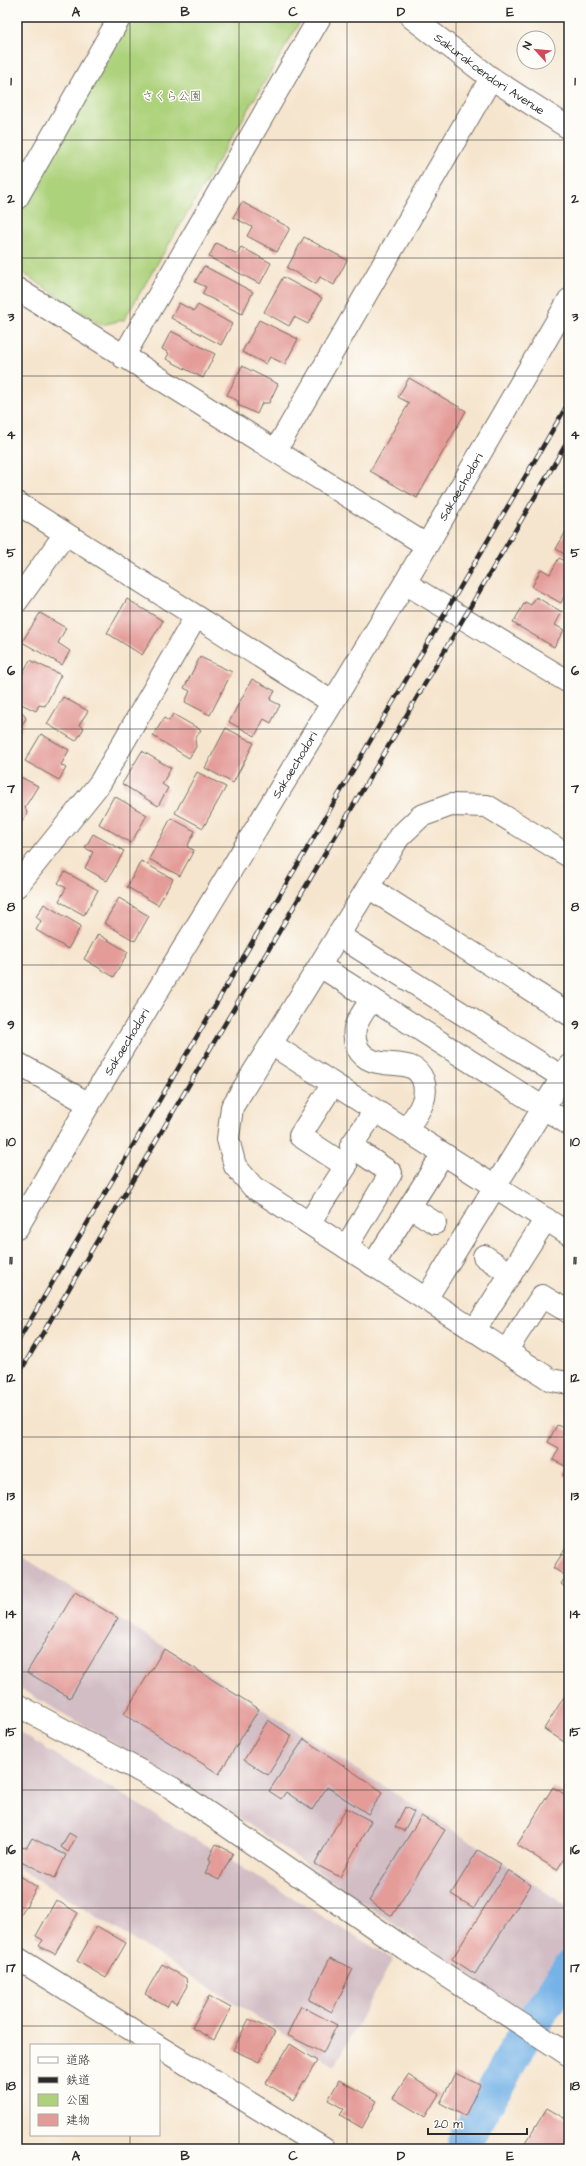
<svg xmlns="http://www.w3.org/2000/svg" width="586" height="2166" font-family="'Architects Daughter','Klee One',sans-serif">
  <rect width="100%" height="100%" fill="#fdfcf7"/>
  <filter id="ink" filterUnits="userSpaceOnUse"><feTurbulence type="fractalNoise" baseFrequency=".025" numOctaves="2"/><feDisplacementMap in="SourceGraphic" scale="8" xChannelSelector="R" yChannelSelector="G"/><feConvolveMatrix kernelMatrix="1 2 1 2 8 2 1 2 1" color-interpolation-filters="sRGB"/></filter>
  <filter id="wash" filterUnits="userSpaceOnUse"><feTurbulence type="fractalNoise" baseFrequency=".012" numOctaves="4" result="noise"/><feDisplacementMap in="SourceGraphic" scale="16" xChannelSelector="R" yChannelSelector="G"/><feGaussianBlur stdDeviation="0.9" result="paint"/><feColorMatrix in="noise" values="0 0 0 0 0 0 0 0 0 0 0 0 0 0 0 0 0 1.4 0 .05"/><feComposite in="paint" operator="in"/></filter>
  <g filter="url(#wash)">
    <rect width="100%" height="100%" fill="#f6e5ce"/>
    <g fill="#d2bdc5">
      <polygon points="17,1553 504,1863 569,1908 569,1948 530,2006 521,2011 216,1802 17,1687"/>
      <polygon points="17,1731 393,1959 335,2066 17,1867"/>
    </g>
    <polygon fill="#add27b" stroke="#6c7e53" points="132,17 303,17 124,320 101,325 17,269 17,217"/>
    <g fill="none" stroke-linecap="round" stroke-linejoin="round">
      <polyline stroke="#75b2e7" stroke-width="35" points="464,2143 523,2038 569,1968"/>
    </g>
    <g id="blocks">
      <g fill="#e49c99">
        <polygon points="242,202 290,228 277,252 247,236 252,227 233,217"/>
        <polygon points="304,237 347,260 334,285 320,277 316,284 287,268"/>
        <polygon points="216,243 237,254 241,247 271,263 260,284 209,257"/>
        <polygon points="204,266 253,292 242,314 202,294 206,287 195,282"/>
        <polygon points="283,277 322,298 308,324 294,317 289,326 264,312"/>
        <polygon points="179,303 194,311 198,305 232,324 221,345 171,318"/>
        <polygon points="259,320 298,339 285,364 270,357 266,364 242,352"/>
        <polygon points="171,331 215,354 203,378 166,359 169,353 162,349"/>
        <polygon points="242,366 278,384 269,403 262,403 257,414 238,405 238,401 227,395"/>
        <polygon points="409,378 466,411 417,498 370,471 409,403 398,397"/>
        <polygon points="569,526 569,557 556,549"/>
        <polygon points="559,558 569,563 569,593 566,592 561,603 532,587 541,569 550,574"/>
        <polygon points="536,597 562,612 555,625 564,630 554,647 513,623 525,602 531,605"/>
        <polygon points="127,599 163,621 142,655 107,633"/>
        <polygon points="40,613 66,628 58,643 70,651 62,665 22,642"/>
        <polygon points="200,657 232,672 210,715 185,702 190,691 184,688"/>
        <polygon points="30,660 61,675 45,706 39,705 36,711 17,702 17,683"/>
        <polygon points="252,679 275,691 270,700 280,705 271,723 264,719 255,736 229,722"/>
        <polygon points="63,697 88,711 79,725 84,728 76,741 47,724"/>
        <polygon points="17,709 22,712 26,718 17,735"/>
        <polygon points="173,714 201,730 195,739 196,747 189,758 153,736 164,718 169,721"/>
        <polygon points="226,728 254,743 233,783 205,768"/>
        <polygon points="41,734 69,750 61,765 66,768 59,780 25,761"/>
        <polygon points="142,751 171,768 162,784 168,788 158,806 122,784"/>
        <polygon points="197,772 226,787 203,828 175,813"/>
        <polygon points="17,775 38,786 25,807 27,813 19,827 17,826"/>
        <polygon points="114,796 147,815 131,843 99,824"/>
        <polygon points="171,818 195,831 187,847 194,850 180,876 149,859"/>
        <polygon points="93,834 124,851 107,881 85,868 93,852 85,848"/>
        <polygon points="141,861 173,879 158,905 127,887"/>
        <polygon points="65,872 98,890 84,915 59,901 66,888 58,883"/>
        <polygon points="119,898 149,916 135,941 104,923"/>
        <polygon points="44,904 81,926 68,949 36,930 41,921 36,917"/>
        <polygon points="98,934 128,952 114,977 84,959"/>
        <polygon points="557,1425 569,1431 569,1478 563,1475 567,1467 553,1460 559,1448 548,1442"/>
        <polygon points="569,1543 569,1588 568,1589 561,1584 566,1576 553,1568"/>
        <polygon points="75,1592 118,1618 70,1698 27,1672"/>
        <polygon points="164,1649 259,1709 219,1774 124,1714"/>
        <polygon points="569,1689 569,1745 544,1729"/>
        <polygon points="268,1720 292,1736 268,1775 244,1760"/>
        <polygon points="304,1739 383,1792 368,1814 327,1787 312,1810 286,1792 281,1799 269,1791"/>
        <polygon points="553,1787 569,1797 569,1851 557,1870 517,1845"/>
        <polygon points="405,1807 414,1812 404,1831 395,1827"/>
        <polygon points="346,1808 371,1821 340,1877 315,1864"/>
        <polygon points="421,1816 445,1830 392,1916 369,1901"/>
        <polygon points="69,1833 76,1837 68,1852 61,1847"/>
        <polygon points="32,1838 66,1855 55,1878 17,1859 21,1848 27,1847"/>
        <polygon points="216,1844 233,1853 219,1880 205,1873 211,1862 209,1858"/>
        <polygon points="478,1850 501,1864 474,1908 451,1894"/>
        <polygon points="508,1870 531,1885 475,1974 452,1959"/>
        <polygon points="17,1874 37,1887 17,1922"/>
        <polygon points="56,1900 78,1913 55,1954 39,1946 43,1940 36,1936"/>
        <polygon points="97,1926 126,1943 106,1978 77,1961"/>
        <polygon points="330,1958 353,1969 332,2012 309,2000"/>
        <polygon points="162,1964 186,1978 187,1986 177,2004 171,2001 167,2007 145,1994"/>
        <polygon points="209,1996 231,2008 214,2040 192,2028"/>
        <polygon points="301,2006 337,2025 323,2053 287,2035"/>
        <polygon points="249,2019 275,2032 259,2062 233,2050"/>
        <polygon points="290,2044 317,2061 293,2100 266,2083"/>
        <polygon points="455,2073 480,2085 465,2116 440,2103"/>
        <polygon points="408,2075 439,2094 425,2117 393,2098"/>
        <polygon points="339,2080 377,2101 362,2128 340,2115 344,2109 328,2100"/>
        <polygon points="547,2108 569,2121 569,2149 522,2149"/>
      </g>
    </g>
  </g>
  <g filter="url(#ink)">
    <use href="#blocks" fill-opacity="0" stroke="#726c64" stroke-width="1"/>
    <g fill="none" stroke-linecap="round" stroke-linejoin="round">
      <g stroke="#726c64" stroke-width="24">
        <g id="minor">
          <path id="s1" d="M411,17l80,61 78,50"/>
          <polyline points="17,198 120,17"/>
          <polyline points="17,289 426,545"/>
          <polyline points="123,357 320,17"/>
          <polyline points="276,450 491,78"/>
          <polyline points="17,503 332,702"/>
          <polyline points="405,583 567,681"/>
          <polyline points="17,601 65,534"/>
          <polyline points="569,856 487,806 451,805 421,816 399,837 232,1107 228,1139 235,1166 253,1187 551,1380 569,1383"/>
          <polyline points="17,886 100,783 195,618"/>
          <polyline points="368,887 569,1014"/>
          <polyline points="338,935 562,1077"/>
          <polyline points="320,966 569,1124"/>
          <path d="M372,999c-6,9 -14,19 -17,29 -1,6 0,14 2,19 16,30 55,4 66,33 7,19 -7,35 -17,50"/>
          <polyline points="271,1044 569,1234"/>
          <polyline points="17,1063 89,1104"/>
          <polyline points="410,1207 435,1223"/>
          <polyline points="309,1223 346,1166 300,1136 333,1084"/>
          <path id="s2" d="M17,1228l72,-124 316,-521 164,-283"/>
          <polyline points="346,1247 391,1173 351,1146 375,1111"/>
          <polyline points="484,1256 511,1274"/>
          <polyline points="373,1265 443,1154"/>
          <polyline points="426,1299 569,1066"/>
          <polyline points="474,1331 546,1219"/>
          <polyline points="506,1351 542,1296 569,1312"/>
          <polyline points="17,1705 172,1788 404,1948 569,2055"/>
          <polyline points="17,1958 156,2045"/>
          <polyline points="159,2047 324,2149"/>
        </g>
      </g>
      <use href="#minor" stroke="#fff" stroke-width="22"/>
      <g stroke="#2b2b2b" stroke-width="4.5">
        <g id="rail">
          <polyline points="17,1343 569,402"/>
          <polyline points="17,1377 569,439"/>
        </g>
      </g>
      <use href="#rail" stroke="#fdfcf7" stroke-width="3" stroke-dasharray="9" stroke-linecap="butt"/>
    </g>
  </g>
  <path fill="none" stroke="#2b2b2b" stroke-width="1" stroke-opacity="0.55" d="M130,17v2028M239,17v2132M347,17v2132M456,17v2132M17,140h552M17,258h552M17,376h552M17,494h552M17,611h552M17,729h552M17,847h552M17,965h552M17,1083h552M17,1201h552M17,1319h552M17,1437h552M17,1555h552M17,1672h552M17,1790h552M17,1908h552M17,2026h552M130,2135v14"/>
  <g text-anchor="middle" stroke-width="3" stroke-linejoin="round" paint-order="stroke">
    <g font-size="12" fill="#2b2b2b" stroke="#fdfcf7">
      <text dy="4" stroke="none"><textPath href="#s1" startOffset="97">Sakurakoendori Avenue</textPath></text>
      <text dy="4" stroke="none"><textPath href="#s2" startOffset="864">Sakaechodori</textPath></text>
      <text dy="4" stroke="none"><textPath href="#s2" startOffset="540">Sakaechodori</textPath></text>
      <text dy="4" stroke="none"><textPath href="#s2" startOffset="216">Sakaechodori</textPath></text>
    </g>
    <g font-size="12" fill="#525d43" stroke="#fdfcf7">
      <text x="172" y="100">さくら公園</text>
    </g>
  </g>
  <rect width="586" height="2166" fill="none" stroke="#fdfcf7" stroke-width="44"/>
  <rect x="30" y="2044" width="130" height="92" fill="#fdfcf7" stroke="#a9a8a5"/>
  <rect x="38" y="2057" width="20" height="6" fill="#ffffff" stroke="#a9a8a5"/>
  <text x="66" y="2064" font-size="12" fill="#2b2b2b">道路</text>
  <rect x="38" y="2077" width="20" height="6" fill="#2b2b2b" stroke="#a9a8a5"/>
  <text x="66" y="2084" font-size="12" fill="#2b2b2b">鉄道</text>
  <rect x="38" y="2094" width="20" height="12" fill="#add27b" stroke="#a9a8a5"/>
  <text x="66" y="2104" font-size="12" fill="#2b2b2b">公園</text>
  <rect x="38" y="2114" width="20" height="12" fill="#e49c99" stroke="#a9a8a5"/>
  <text x="66" y="2124" font-size="12" fill="#2b2b2b">建物</text>
  <g transform="translate(536 50) rotate(297)"><circle r="19" fill="#fdfcf7" stroke="#a9a8a5"/>
  <path d="M0-3L7 15L0 10L-7 15Z" fill="#d1495b"/>
  <text y="-6" font-size="11" font-weight="bold" text-anchor="middle" fill="#2b2b2b">N</text>
  </g>
  <path d="M428 2128v6h99v-6" fill="none" stroke="#2b2b2b" stroke-width="2"/>
  <text x="434" y="2128" font-size="12" fill="#2b2b2b" stroke="#fdfcf7" stroke-width="3" paint-order="stroke">20 m</text>
  <rect x="22" y="22" width="542" height="2122" fill="none" stroke="#2b2b2b" stroke-width="1.5"/>
  <g font-size="13" text-anchor="middle" font-weight="bold" fill="#2b2b2b">
    <text x="76" y="16">A</text>
    <text x="185" y="16">B</text>
    <text x="293" y="16">C</text>
    <text x="401" y="16">D</text>
    <text x="510" y="16">E</text>
    <text x="11" y="85">1</text>
    <text x="575" y="85">1</text>
    <text x="11" y="203">2</text>
    <text x="575" y="203">2</text>
    <text x="11" y="321">3</text>
    <text x="575" y="321">3</text>
    <text x="11" y="439">4</text>
    <text x="575" y="439">4</text>
    <text x="11" y="557">5</text>
    <text x="575" y="557">5</text>
    <text x="11" y="675">6</text>
    <text x="575" y="675">6</text>
    <text x="11" y="793">7</text>
    <text x="575" y="793">7</text>
    <text x="11" y="911">8</text>
    <text x="575" y="911">8</text>
    <text x="11" y="1029">9</text>
    <text x="575" y="1029">9</text>
    <text x="11" y="1146">10</text>
    <text x="575" y="1146">10</text>
    <text x="11" y="1264">11</text>
    <text x="575" y="1264">11</text>
    <text x="11" y="1382">12</text>
    <text x="575" y="1382">12</text>
    <text x="11" y="1500">13</text>
    <text x="575" y="1500">13</text>
    <text x="11" y="1618">14</text>
    <text x="575" y="1618">14</text>
    <text x="11" y="1736">15</text>
    <text x="575" y="1736">15</text>
    <text x="11" y="1854">16</text>
    <text x="575" y="1854">16</text>
    <text x="11" y="1972">17</text>
    <text x="575" y="1972">17</text>
    <text x="11" y="2090">18</text>
    <text x="575" y="2090">18</text>
    <text x="76" y="2160">A</text>
    <text x="185" y="2160">B</text>
    <text x="293" y="2160">C</text>
    <text x="401" y="2160">D</text>
    <text x="510" y="2160">E</text>
  </g>
</svg>
